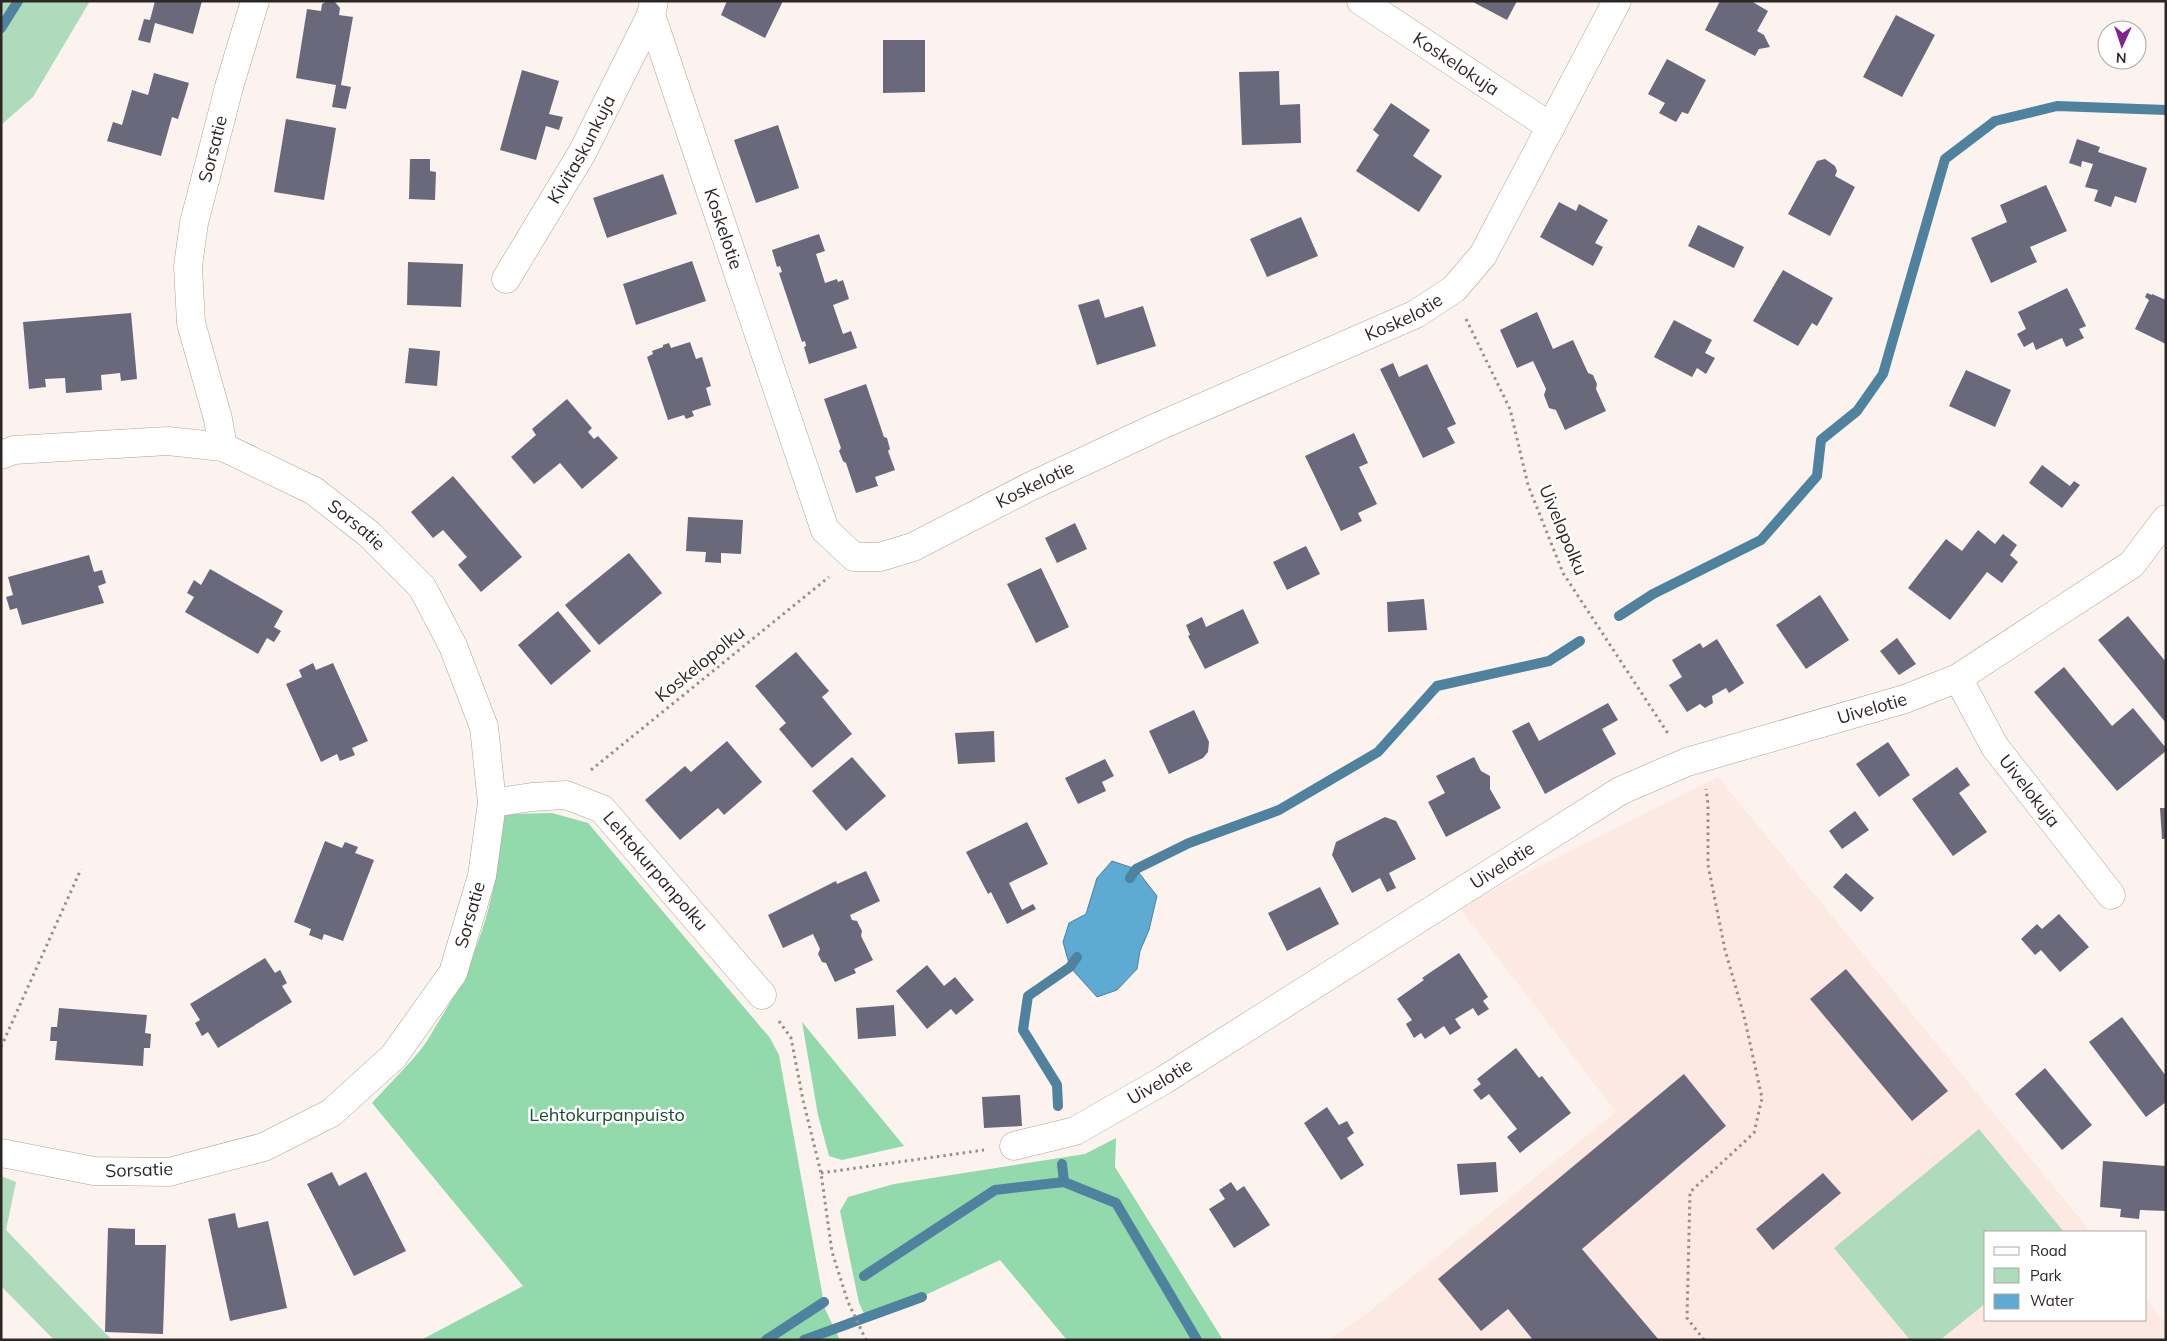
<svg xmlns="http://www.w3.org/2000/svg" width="2167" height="1341" font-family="Mulish,sans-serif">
  <rect width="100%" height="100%" fill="#fcf3ef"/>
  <polygon fill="#fce9e1" points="1718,777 2091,1232 1986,1232 1986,1320 2146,1320 2146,1299 2166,1324 2166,1340 1329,1340 1365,1315 1616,1112 1459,907"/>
  <g fill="#afdbbd">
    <polygon points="1,1 90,1 33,97 1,125"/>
    <polygon points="1979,1129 2064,1232 1986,1232 1986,1303 1940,1340 1910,1340 1834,1248"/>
    <polygon points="1,1176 16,1182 6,1230 112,1340 54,1340 1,1286"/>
  </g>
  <g fill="#92d9ab">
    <path d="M552,813l36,10 182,215 9,17 46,254 15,31h-419l102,-54 -151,-183c15,-17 32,-33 46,-50 8,-9 13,-19 19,-29 42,-63 62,-135 66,-210z"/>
    <polygon points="802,1022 904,1146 842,1160 829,1156 818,1115"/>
    <polygon points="1116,1138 1115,1167 1223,1340 1067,1340 1000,1260 868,1322 859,1303 840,1211 848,1197 894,1184 1085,1154"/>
  </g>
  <polygon fill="#5daad2" stroke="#4f829e" points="1112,861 1136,869 1157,896 1149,930 1140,951 1137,969 1117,990 1097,997 1070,967 1063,942 1069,923 1086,914 1097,878"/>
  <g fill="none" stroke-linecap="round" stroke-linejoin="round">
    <g stroke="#4f829e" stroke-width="10">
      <polyline points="1,28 18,1"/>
      <polyline points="1619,616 1653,594 1761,540 1817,476 1821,440 1857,411 1883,374 1945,159 1995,121 2057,106 2166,110"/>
      <polyline points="1130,878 1136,869 1189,843 1279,810 1378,752 1437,686 1549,661 1580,641"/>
      <polyline points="1058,1106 1057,1085 1023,1030 1028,996 1070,967 1077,957"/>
      <polyline points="1062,1164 1064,1182"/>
      <polyline points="864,1276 995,1190 1064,1182 1116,1203 1197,1340"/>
      <polyline points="766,1340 824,1302"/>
      <polyline points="804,1340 922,1297"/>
    </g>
  </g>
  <g fill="#6a697b">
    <polygon points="155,1 202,1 193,34 155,23 150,43 138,40 144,19 150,20"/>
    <polygon points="327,1 335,2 340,8 339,15 353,17 341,85 351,87 346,109 332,107 336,85 296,78 307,9 321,11 322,4"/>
    <polygon points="727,1 783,1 765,38 721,15"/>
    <polygon points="1471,1 1517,1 1507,20"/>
    <polygon points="1720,1 1751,1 1768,11 1757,31 1764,35 1770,47 1759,49 1755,56 1705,30"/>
    <polygon points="1896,15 1935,35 1902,97 1863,77"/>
    <polygon points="883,40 925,40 925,92 883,93"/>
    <polygon points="1667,59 1706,80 1688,114 1682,112 1676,122 1659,113 1665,103 1648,94"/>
    <polygon points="522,70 559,81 549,114 563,117 559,130 546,126 536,160 500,150"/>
    <polygon points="1279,71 1280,105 1300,104 1301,143 1242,145 1239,72"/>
    <polygon points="154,73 189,83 178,119 172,117 161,156 107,141 113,122 122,125 132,90 148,95"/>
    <polygon points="1391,103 1430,130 1413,156 1442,176 1419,212 1356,171 1379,135 1373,130"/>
    <polygon points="286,119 336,128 324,200 274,192"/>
    <polygon points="778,125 799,188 756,203 734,140"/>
    <polygon points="2077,139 2100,147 2098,152 2147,168 2136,203 2115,196 2111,207 2094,201 2098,190 2085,187 2093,164 2082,161 2081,167 2069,163"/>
    <polygon points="410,159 430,159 430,171 436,172 435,200 409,199"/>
    <polygon points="1825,159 1835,166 1837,171 1835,176 1855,187 1830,236 1788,214 1817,161"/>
    <polygon points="663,174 677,214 607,238 593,198"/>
    <polygon points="2046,185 2067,231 2030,247 2037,262 1991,283 1971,238 2007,222 2000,205"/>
    <polygon points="1559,202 1576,211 1579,204 1608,220 1595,243 1603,247 1593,266 1540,237"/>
    <polygon points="1301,217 1318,256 1267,277 1250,239"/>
    <polygon points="1698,225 1744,247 1734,268 1688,246"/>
    <polygon points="819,234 825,251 816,254 825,283 837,279 838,282 843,280 849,299 833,305 843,334 851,331 857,348 809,364 804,347 806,346 805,341 802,342 779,273 782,272 780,266 777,267 772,250"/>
    <polygon points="692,261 706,301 636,325 623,284"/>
    <polygon points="408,262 463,264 461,307 407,305"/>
    <polygon points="1783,270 1833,298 1817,326 1812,323 1798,346 1753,321"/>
    <polygon points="2067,288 2086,326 2079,329 2084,338 2066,347 2062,338 2036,350 2033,342 2024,347 2017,334 2026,329 2018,312"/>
    <polygon points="2147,293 2152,295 2152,294 2166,300 2166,344 2135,329 2149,300 2145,297"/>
    <polygon points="1099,299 1105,318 1143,306 1156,346 1097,365 1078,305"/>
    <polygon points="1537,312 1553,349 1573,340 1588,373 1593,375 1597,384 1596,389 1606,411 1565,430 1556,410 1549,408 1544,395 1546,389 1533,361 1517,368 1500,330"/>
    <polygon points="131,313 137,379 121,381 120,373 101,375 102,390 66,393 65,378 45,379 46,387 29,389 23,322"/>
    <polygon points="1674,320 1712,340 1705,353 1715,358 1706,374 1697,368 1692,377 1654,357"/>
    <polygon points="690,342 696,359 702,357 711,386 706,388 711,405 692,411 694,416 686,419 684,415 668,420 647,357 653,354 652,351 663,347 663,345 669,343 671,348"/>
    <polygon points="409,348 440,351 437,386 405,383"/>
    <polygon points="1393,363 1399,377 1427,364 1456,424 1447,428 1455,443 1423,458 1380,369"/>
    <polygon points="1966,370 2011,390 1995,427 1949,406"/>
    <polygon points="866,384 884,437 887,438 890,449 888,451 895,470 875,477 878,486 856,493 846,463 843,461 839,451 841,448 824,399"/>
    <polygon points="567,399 592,428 588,432 594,439 598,436 618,458 582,489 560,463 534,484 511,457 536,435 532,429"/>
    <polygon points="1354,433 1368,463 1359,467 1377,504 1358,513 1362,521 1341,531 1305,456"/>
    <polygon points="2042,465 2070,486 2074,481 2080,485 2062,508 2029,483"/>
    <polygon points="453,476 522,557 481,592 458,565 467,557 443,530 433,538 411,512"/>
    <polygon points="688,517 743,520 741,554 721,553 721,563 705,562 706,552 686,551"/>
    <polygon points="1075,523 1087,549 1057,563 1045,538"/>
    <polygon points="1978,530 1995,544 2003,534 2017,545 2010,555 2018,562 2002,583 1987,572 1950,620 1908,588 1946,539 1962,551"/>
    <polygon points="1306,546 1320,574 1287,590 1273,562"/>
    <polygon points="629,553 662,593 599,645 565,605"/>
    <polygon points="89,555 94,572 102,570 106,583 98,586 104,603 22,625 17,608 10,610 6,597 13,595 8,577"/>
    <polygon points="1041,568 1069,627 1036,643 1007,584"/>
    <polygon points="210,569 283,611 274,627 281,631 274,642 267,638 258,654 185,612 194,597 187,593 194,580 201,585"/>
    <polygon points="1820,595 1849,640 1806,669 1776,625"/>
    <polygon points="1424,599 1427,630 1388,632 1387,602"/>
    <polygon points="1243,609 1259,643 1205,669 1188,636 1190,635 1186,625 1202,617 1206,627"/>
    <polygon points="558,611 591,651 551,685 518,645"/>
    <polygon points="2128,616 2166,662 2166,723 2098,640"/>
    <polygon points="1897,638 1916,664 1899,675 1880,651"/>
    <polygon points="1717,639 1744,683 1729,693 1726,688 1712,696 1713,703 1705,708 1700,704 1687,712 1669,685 1682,677 1672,660 1700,643 1703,648"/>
    <polygon points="796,652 829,691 822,697 852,734 812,768 779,729 786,723 755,686"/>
    <polygon points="313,663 316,670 333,663 368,741 352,748 355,755 340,761 337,754 321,762 286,684 302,677 299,670"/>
    <polygon points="2064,667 2112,726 2133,708 2166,748 2166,751 2117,791 2034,692"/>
    <polygon points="1608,703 1618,720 1602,729 1616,754 1545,794 1512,731 1529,722 1539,741"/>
    <polygon points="1194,710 1209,742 1208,752 1203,758 1169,774 1149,731"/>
    <polygon points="994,731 995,762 958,764 955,733"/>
    <polygon points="727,741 762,782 724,815 718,808 680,840 645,800 685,766 691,772"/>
    <polygon points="1888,742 1910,775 1879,797 1856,764"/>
    <polygon points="852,757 886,796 846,831 812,791"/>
    <polygon points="1474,757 1481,771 1490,776 1490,789 1501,808 1446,837 1428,802 1445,793 1436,776"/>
    <polygon points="1105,759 1114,776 1102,782 1106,791 1078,804 1065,778"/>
    <polygon points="1957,767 1970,785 1959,793 1987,832 1953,856 1912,799"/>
    <polygon points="2160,808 2166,808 2166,839 2162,839"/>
    <polygon points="1855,811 1869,830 1842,849 1829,831"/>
    <polygon points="1385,817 1396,821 1416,859 1389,873 1396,888 1387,892 1380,878 1352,893 1332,855 1336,842"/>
    <polygon points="1027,822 1048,864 1009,883 1022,910 1033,904 1036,909 1007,924 991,892 988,894 966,852"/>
    <polygon points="325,841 342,848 345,842 358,847 355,853 374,860 343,941 324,934 322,940 309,935 311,929 294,922"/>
    <polygon points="866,871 880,901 850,915 852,920 857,921 862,931 861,936 873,960 854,969 856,973 835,982 826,963 822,962 818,954 820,949 813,934 783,948 768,915 836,881 837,884"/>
    <polygon points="1846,873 1874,898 1861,912 1833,887"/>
    <polygon points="1320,887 1339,924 1287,951 1268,913"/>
    <polygon points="2059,914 2089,947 2060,972 2041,950 2035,955 2021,939 2037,924 2042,929"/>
    <polygon points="1459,953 1488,997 1483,1001 1489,1009 1478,1016 1473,1008 1455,1019 1461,1028 1450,1035 1444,1026 1425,1039 1421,1033 1414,1038 1406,1024 1412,1020 1397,999 1424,980 1422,978"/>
    <polygon points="265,958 275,973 280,970 287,983 282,986 292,1002 218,1048 208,1032 202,1036 195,1023 200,1020 190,1004"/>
    <polygon points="927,965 944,986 955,977 974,1000 956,1015 951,1009 927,1029 896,991"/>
    <polygon points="1846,969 1948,1091 1912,1121 1810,999"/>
    <polygon points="894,1005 896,1036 858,1039 856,1008"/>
    <polygon points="59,1008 147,1015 145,1033 151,1034 150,1048 144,1048 143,1066 55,1060 57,1041 50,1041 51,1027 57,1027"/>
    <polygon points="2122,1017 2166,1076 2166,1102 2146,1117 2089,1042"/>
    <polygon points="1516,1048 1539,1078 1542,1076 1571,1113 1520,1153 1507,1137 1517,1129 1489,1094 1481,1100 1473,1090 1481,1084 1477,1079"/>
    <polygon points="2045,1068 2092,1125 2062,1150 2015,1094"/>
    <polygon points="1684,1074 1726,1126 1582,1249 1659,1340 1533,1340 1508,1309 1481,1331 1438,1279"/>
    <polygon points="1020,1095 1022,1126 984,1128 982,1097"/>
    <polygon points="1327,1107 1339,1125 1347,1121 1354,1133 1347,1138 1364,1165 1341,1180 1304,1123"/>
    <polygon points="2103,1161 2166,1166 2166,1211 2140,1210 2139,1219 2120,1217 2121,1209 2100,1207"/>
    <polygon points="1496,1162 1498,1192 1460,1195 1457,1164"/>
    <polygon points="332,1172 339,1186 366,1172 406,1251 354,1276 307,1184"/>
    <polygon points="1823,1173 1841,1193 1773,1250 1756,1229"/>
    <polygon points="1231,1182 1237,1191 1244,1186 1270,1225 1234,1248 1209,1209 1225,1199 1219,1190"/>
    <polygon points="235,1213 238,1228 268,1221 287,1308 230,1321 208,1219"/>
    <polygon points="108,1228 135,1229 135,1245 166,1245 163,1334 105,1332"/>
  </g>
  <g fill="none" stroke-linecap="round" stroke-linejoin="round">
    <g stroke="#b49f97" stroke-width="29">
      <g id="minor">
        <path id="s1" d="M654,1l-3,14 174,515 29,27h26l33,-10 114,-59 130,-61 259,-113 38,-25 29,-34 134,-254"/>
        <path id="s2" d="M1361,1l190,126"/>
        <path id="s3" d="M506,279l76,-126 69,-138"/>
        <path id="s4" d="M223,447l-5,-28 -27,-96 -3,-57 6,-43 35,-136 26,-86"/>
        <path id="s5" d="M1,455l13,-5 154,-9 55,6 91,44 55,43 53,53 31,59 31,81 8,76 -10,73 -29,97 -60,84 -62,56 -67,34 -95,25 -75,-1 -93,-18"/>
        <path id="s6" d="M1958,678l37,69 116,148"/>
        <path id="s7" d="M492,803l40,-6 34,-2 36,14 160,186"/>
        <path id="s8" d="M1014,1146l61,-15 89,-51 456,-289 67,-29 218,-63 53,-21 174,-114 34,-45"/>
      </g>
    </g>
    <g stroke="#988f8b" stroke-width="3" stroke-dasharray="2.5 4" stroke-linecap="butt">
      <polyline points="1466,319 1510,409 1528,485 1563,573 1669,735"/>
      <polyline points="591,770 829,577"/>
      <polyline points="779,1021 791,1038 803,1100 821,1173 832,1252 848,1302 866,1340"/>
      <polyline points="1,1047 81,869"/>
      <polyline points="821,1173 984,1150"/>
      <polyline points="1704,1340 1687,1318 1690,1192 1754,1133 1762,1098 1744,1016 1725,950 1708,865 1708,804 1706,789"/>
    </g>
    <use href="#minor" stroke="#fff" stroke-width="28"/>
  </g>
  <g text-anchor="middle" stroke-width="5" stroke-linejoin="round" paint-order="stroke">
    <g font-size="18" fill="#2e2623" stroke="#fff">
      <text dy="6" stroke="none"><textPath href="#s2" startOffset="114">Koskelokuja</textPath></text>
      <text dy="6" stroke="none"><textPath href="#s4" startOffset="305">Sorsatie</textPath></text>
      <text dy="6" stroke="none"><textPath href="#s3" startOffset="150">Kivitaskunkuja</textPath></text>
      <text dy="6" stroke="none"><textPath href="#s1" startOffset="240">Koskelotie</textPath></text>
      <text dy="6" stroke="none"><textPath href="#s1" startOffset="1200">Koskelotie</textPath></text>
      <text dy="6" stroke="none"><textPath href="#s1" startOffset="795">Koskelotie</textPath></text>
      <text dy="6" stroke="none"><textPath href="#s5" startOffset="379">Sorsatie</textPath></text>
      <text transform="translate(1563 530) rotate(67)" y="6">Uivelopolku</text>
      <text transform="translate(700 664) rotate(-39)" y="6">Koskelopolku</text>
      <text dy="6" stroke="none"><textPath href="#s8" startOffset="971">Uivelotie</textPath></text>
      <text dy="6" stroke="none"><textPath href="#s6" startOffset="134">Uivelokuja</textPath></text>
      <text dy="6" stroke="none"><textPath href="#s8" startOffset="566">Uivelotie</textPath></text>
      <text dy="6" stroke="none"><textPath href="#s7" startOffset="195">Lehtokurpanpolku</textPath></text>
      <text transform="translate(470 915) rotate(-74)" y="6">Sorsatie</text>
      <text dy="6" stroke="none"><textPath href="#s8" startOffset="161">Uivelotie</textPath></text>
      <text transform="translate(139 1170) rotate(-2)" y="6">Sorsatie</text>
    </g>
    <g font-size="18" fill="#184d2f" stroke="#fff">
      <text x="607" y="1121">Lehtokurpanpuisto</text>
    </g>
  </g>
  <rect width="2167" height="1341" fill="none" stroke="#2e2623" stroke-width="5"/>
  <rect x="1984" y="1231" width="162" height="90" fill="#ffffff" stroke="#aba8a7"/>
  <rect x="1994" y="1247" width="25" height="8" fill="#ffffff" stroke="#aba8a7"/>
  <text x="2030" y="1256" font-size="15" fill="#2e2623">Road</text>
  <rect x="1994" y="1268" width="25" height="15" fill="#afdbbd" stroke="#aba8a7"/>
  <text x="2030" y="1281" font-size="15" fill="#2e2623">Park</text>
  <rect x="1994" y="1294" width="25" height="15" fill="#5daad2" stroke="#aba8a7"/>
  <text x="2030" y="1306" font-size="15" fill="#2e2623">Water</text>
  <g transform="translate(2122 45) rotate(183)"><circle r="24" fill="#ffffff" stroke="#aba8a7"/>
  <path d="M0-4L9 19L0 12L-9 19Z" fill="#82248f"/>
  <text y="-8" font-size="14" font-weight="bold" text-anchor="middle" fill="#2e2623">N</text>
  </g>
</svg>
